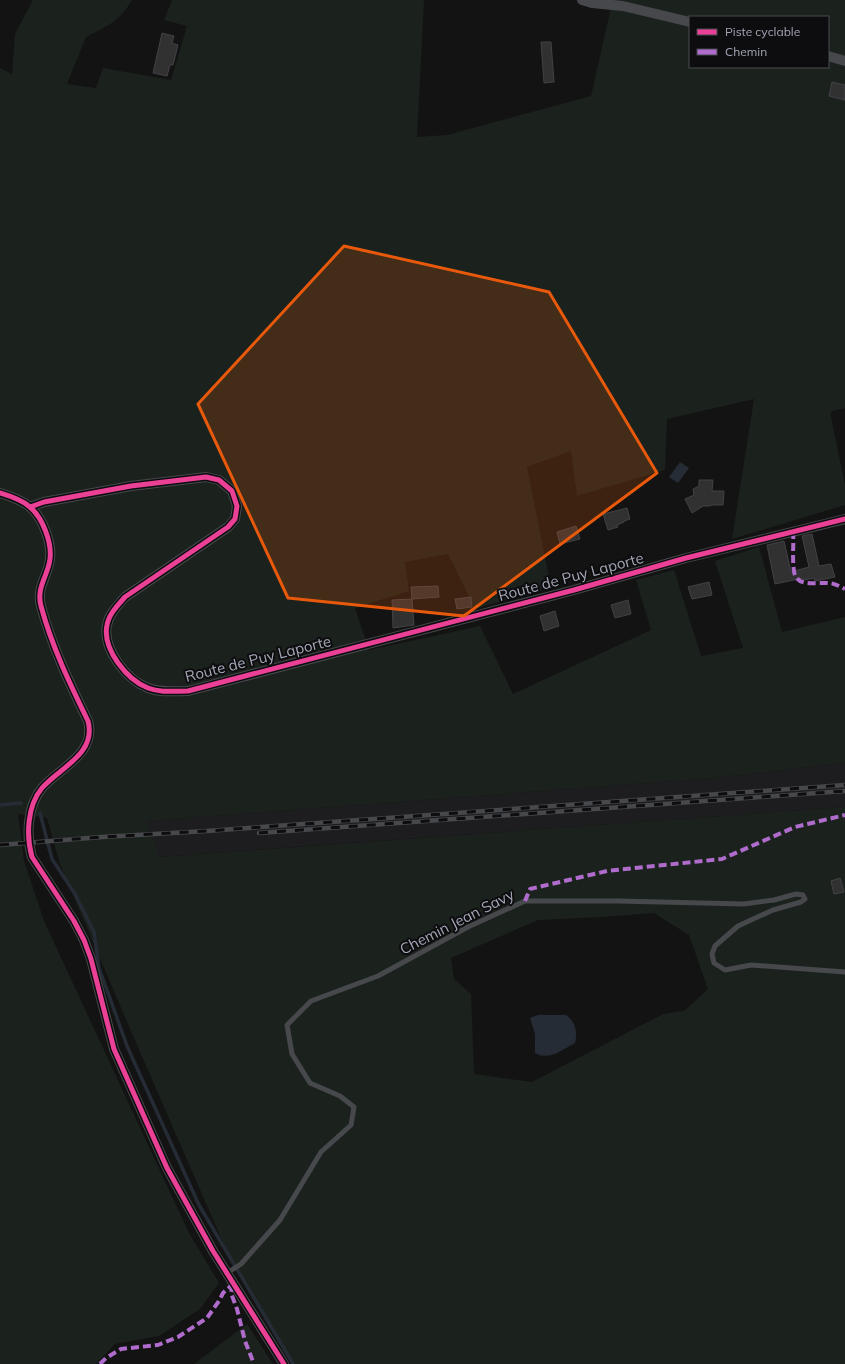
<svg xmlns="http://www.w3.org/2000/svg" width="845" height="1364" font-family="Mulish,sans-serif">
  <rect width="100%" height="100%" fill="#131313"/>
  <polygon fill="#1d1d1f" points="845,763 845,807 159,857 146,821 713,778"/>
  <g fill="#1b221d" fill-rule="evenodd">
    <path d="M33,0h99c-13,22 -25,26 -46,37l-19,47 29,4 7,-20 68,12 16,-54 -23,-6 8,-20h252l-7,137 30,-2 144,-39 21,-93 -8,-3h241v408l-15,4 15,73v20l-113,34 22,-140 -87,20 -2,51 -88,26 -6,-45 -44,16 24,120 -76,22 -27,-55 -43,8 4,29 -54,17 14,42 111,-24 33,68 138,-64 -15,-50 38,-10 27,86 42,-8 -28,-87 44,-14 23,85 63,-15v146l-132,15 -567,43 14,36 685,-50v557h-551l-69,-117 -98,-225 -67,-158 -13,-46 -29,-4 6,47 20,60 145,312 30,50 -19,26 -41,27 -44,8 -19,20h-96v-1296l12,6 3,-40zM690,17h138v50h-138zM654,913l35,22 19,54 -24,22 -21,3 -131,68 -58,-8 -3,-80 -17,-15 -3,-21 87,-38 64,-3z"/>
    <polygon points="247,1324 273,1364 194,1364"/>
  </g>
  <g fill="#262c35">
    <polygon points="680,462 689,468 678,483 669,477"/>
    <path d="M538,1015h28c9,6 12,17 9,28 -13,7 -26,18 -40,10v-19l-5,-16z"/>
  </g>
  <g fill="none" stroke-linecap="round" stroke-linejoin="round">
    <g stroke="#262c35" stroke-width="3.5">
      <polyline points="0,805 21,803"/>
      <polyline points="40,813 52,859 75,894 94,932 99,968 127,1046 199,1205 293,1364"/>
    </g>
  </g>
  <g fill="#313132" stroke="#424247">
    <polygon points="162,33 174,36 172,43 178,45 173,65 170,65 167,76 153,73"/>
    <polygon points="541,42 551,42 554,82 544,83"/>
    <polygon points="832,82 845,85 845,100 829,96"/>
    <polygon points="699,480 713,480 712,491 724,491 723,505 712,505 709,506 703,506 692,513 685,499 694,495 693,489 699,486"/>
    <polygon points="627,508 630,519 624,521 624,522 617,525 618,527 608,530 603,514"/>
    <polygon points="576,526 580,539 560,544 557,532"/>
    <polygon points="812,534 819,566 831,564 835,577 815,581 814,578 804,580 803,578 775,584 767,545 784,541 791,572 809,567 802,536"/>
    <polygon points="709,582 712,595 692,599 688,587"/>
    <polygon points="438,586 439,597 412,599 414,625 393,628 392,600 412,599 411,587"/>
    <polygon points="471,597 472,607 457,609 455,599"/>
    <polygon points="628,600 631,614 615,618 611,605"/>
    <polygon points="555,611 559,626 544,631 540,616"/>
    <polygon points="840,878 844,892 834,894 831,881"/>
  </g>
  <g fill="none" stroke-linecap="round" stroke-linejoin="round">
    <polyline stroke="#47484c" stroke-width="5" points="227,1273 241,1264 280,1220 321,1152 351,1125 354,1107 340,1096 310,1083 292,1054 287,1025 311,1001 378,976 468,927 525,901 618,901 744,904 774,900 796,894 803,895 805,899 801,902 773,910 738,926 715,946 712,954 714,963 725,970 751,965 845,972"/>
    <g stroke="#47484c" stroke-width="10">
      <polyline points="582,0 592,3 623,6 690,22"/>
      <polyline points="828,56 845,61"/>
      <path d="M0,493c10,3 22,7 30,14 13,11 22,36 20,52 -2,17 -14,28 -9,47 11,41 29,78 47,115 9,33 -29,47 -46,67 -15,18 -16,48 -10,69l42,64 10,19 7,19 23,90 53,119 46,83 71,113"/>
      <path d="M30,507l14,-5 87,-16 75,-9 13,3 13,11 5,15 -2,13 -7,8 -103,70c-7,8 -16,17 -18,28 -5,24 20,55 41,63 13,5 26,3 40,3l386,-101 112,-32 159,-39"/>
    </g>
    <g stroke="#47484c" stroke-width="4.5">
      <g id="rail">
        <polyline points="259,833 845,791"/>
        <polyline points="0,845 102,837 207,831 845,785"/>
      </g>
    </g>
    <use href="#rail" stroke="#0d0d0f" stroke-width="3" stroke-dasharray="9" stroke-linecap="butt"/>
    <g stroke="#b06ccc" stroke-width="4" stroke-dasharray="8 4" stroke-linecap="butt">
      <path d="M793,531c1,13 -1,27 1,40 2,17 22,11 34,12 6,0 11,3 17,6"/>
      <polyline points="525,901 530,889 607,871 722,859 795,827 845,815"/>
      <polyline points="233,1284 231,1293 237,1309 245,1341 254,1364"/>
      <polyline points="100,1364 106,1358 121,1349 158,1345 178,1337 207,1318 219,1301 223,1293 233,1284"/>
    </g>
    <g stroke="#0d0d0f" stroke-width="8">
      <g id="cycleway">
        <path d="M0,493c10,3 22,7 30,14 13,11 22,36 20,52 -2,17 -14,28 -9,47 11,41 29,78 47,115 9,33 -29,47 -46,67 -15,18 -16,48 -10,69l42,64 10,19 7,19 23,90 53,119 46,83 71,113"/>
        <path d="M30,507l14,-5 87,-16 75,-9 13,3 13,11 5,15 -2,13 -7,8 -103,70c-7,8 -16,17 -18,28 -5,24 20,55 41,63 13,5 26,3 40,3l386,-101 112,-32 159,-39"/>
      </g>
    </g>
    <use href="#cycleway" stroke="#ea4096" stroke-width="5"/>
  </g>
  <path fill="#e8590c" fill-opacity="0.2" stroke="#e8590c" stroke-width="3" stroke-linejoin="round" d="M344,246l205,46 108,181 -193,143 -176,-18 -90,-194z"/>
  <g text-anchor="middle" stroke-width="4" stroke-linejoin="round" paint-order="stroke">
    <g font-size="15" fill="#a3a6b5" stroke="#0d0d0f">
      <text transform="translate(571 577) rotate(-15)" y="5">Route de Puy Laporte</text>
      <text transform="translate(258 659) rotate(-14)" y="5">Route de Puy Laporte</text>
      <text transform="translate(457 922) rotate(-27)" y="5">Chemin Jean Savy</text>
    </g>
  </g>
  <rect x="689" y="16" width="140" height="52" fill="#0d0d0f" stroke="#494a51"/>
  <rect x="697" y="29" width="20" height="6" fill="#ea4096" stroke="#494a51"/>
  <text x="725" y="36" font-size="12" fill="#a3a6b5">Piste cyclable</text>
  <rect x="697" y="49" width="20" height="6" fill="#b06ccc" stroke="#494a51"/>
  <text x="725" y="56" font-size="12" fill="#a3a6b5">Chemin</text>
</svg>
